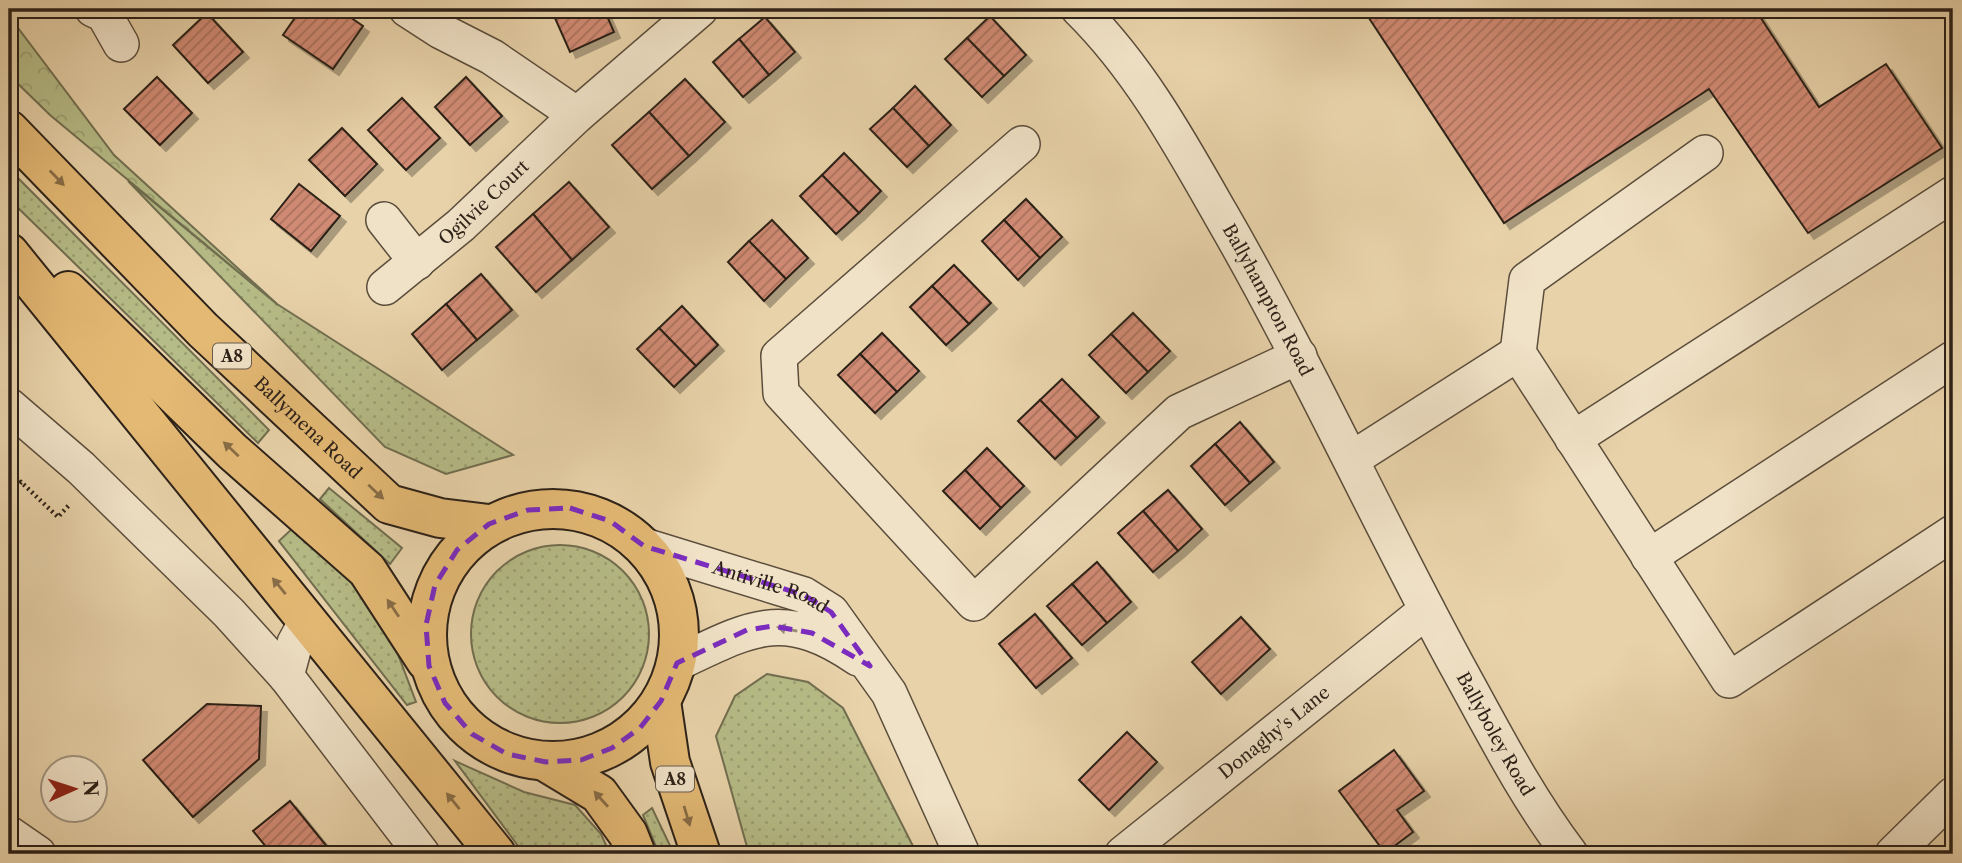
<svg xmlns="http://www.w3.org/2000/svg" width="1962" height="863" font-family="'Libre Caslon Text',serif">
  <defs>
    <pattern id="grass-dots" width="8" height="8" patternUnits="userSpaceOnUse" patternTransform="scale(1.75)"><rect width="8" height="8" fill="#b6bc87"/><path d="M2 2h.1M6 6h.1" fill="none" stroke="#9da174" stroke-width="1.8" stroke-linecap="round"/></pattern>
    <pattern id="forest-crowns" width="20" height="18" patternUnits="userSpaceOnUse" patternTransform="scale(1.75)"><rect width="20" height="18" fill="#b6bc87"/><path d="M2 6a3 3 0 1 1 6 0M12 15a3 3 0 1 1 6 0" fill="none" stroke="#9da174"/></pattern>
    <pattern id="building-hatch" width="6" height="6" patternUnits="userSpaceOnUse" patternTransform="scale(1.75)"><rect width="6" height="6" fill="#d18b74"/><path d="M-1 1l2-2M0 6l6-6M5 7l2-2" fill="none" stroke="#aa715e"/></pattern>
    <filter id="shadow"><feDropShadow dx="6" dy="6" stdDeviation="0" flood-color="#0004"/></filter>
  </defs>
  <rect width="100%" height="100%" fill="#e8d2a9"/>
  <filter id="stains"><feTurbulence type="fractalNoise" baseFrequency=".00286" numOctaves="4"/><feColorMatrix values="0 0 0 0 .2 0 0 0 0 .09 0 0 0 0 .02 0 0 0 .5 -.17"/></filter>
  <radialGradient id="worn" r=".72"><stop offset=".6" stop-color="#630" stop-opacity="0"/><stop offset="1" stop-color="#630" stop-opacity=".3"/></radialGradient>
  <g fill="url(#grass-dots)" stroke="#716e50" stroke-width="2">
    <polygon points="9,169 269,430 258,443 9,199"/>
    <polygon points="128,181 277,304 513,455 446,474 385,447"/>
    <polygon points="329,488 402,548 390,564 320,499"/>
    <polygon points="297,524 329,552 385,620 416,702 407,705 279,541"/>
    <circle cx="560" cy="634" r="89"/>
    <polygon points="767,674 808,682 843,708 917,854 749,854 716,736 735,696"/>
    <polygon points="455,761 524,792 575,805 601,834 610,854 524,854"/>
    <polygon points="652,808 674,854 659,854 643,815"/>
  </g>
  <polygon fill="url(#forest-crowns)" stroke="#716e50" stroke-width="2" points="9,16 114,155 277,304 50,115 9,75"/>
  <g fill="url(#building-hatch)" stroke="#2c2118" stroke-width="2" filter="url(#shadow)">
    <polygon points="301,9 338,9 363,26 333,69 283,35"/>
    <polygon points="551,9 604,9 614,32 570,52"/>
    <polygon points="1363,9 1755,9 1819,107 1886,64 1942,148 1808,233 1709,89 1504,223"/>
    <polygon points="207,13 243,52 208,83 173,45"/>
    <polygon points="990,16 1026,55 1004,76 967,38"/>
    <polygon points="765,17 795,52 769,75 739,39"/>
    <polygon points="967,38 1004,76 982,97 945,59"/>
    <polygon points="739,39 769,75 743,97 713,62"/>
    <polygon points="157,77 192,113 160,145 124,109"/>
    <polygon points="466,77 502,116 470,145 435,107"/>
    <polygon points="685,79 725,122 689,156 649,112"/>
    <polygon points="915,86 951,125 929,146 893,108"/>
    <polygon points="402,98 440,138 406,170 368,130"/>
    <polygon points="893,108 929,146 907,167 870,129"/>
    <polygon points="649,112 689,156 652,189 612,145"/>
    <polygon points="342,128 377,164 345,196 309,160"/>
    <polygon points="844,153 881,191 859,213 822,175"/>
    <polygon points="822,175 859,213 836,234 800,196"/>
    <polygon points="569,182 609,227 572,260 533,214"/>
    <polygon points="299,184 340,216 311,251 271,219"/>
    <polygon points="1026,199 1062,237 1040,258 1004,220"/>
    <polygon points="533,214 572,260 536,292 496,247"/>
    <polygon points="772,220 808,258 786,279 749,241"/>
    <polygon points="1004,220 1040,258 1018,280 982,241"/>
    <polygon points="749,241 786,279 764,301 728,262"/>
    <polygon points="954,265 991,303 969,324 932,286"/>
    <polygon points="481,274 512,310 477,340 446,304"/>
    <polygon points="932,286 969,324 946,345 910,307"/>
    <polygon points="446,304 477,340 442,370 412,334"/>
    <polygon points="682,306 718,345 696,366 659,328"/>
    <polygon points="1133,313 1170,351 1148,372 1111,334"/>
    <polygon points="659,328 696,366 674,387 637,349"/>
    <polygon points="882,333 919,371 897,392 860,354"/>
    <polygon points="1111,334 1148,372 1126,393 1089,355"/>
    <polygon points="860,354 897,392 875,413 838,375"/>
    <polygon points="1062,379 1099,417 1077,438 1040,400"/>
    <polygon points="1040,400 1077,438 1055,459 1018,421"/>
    <polygon points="1240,422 1274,462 1250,483 1215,444"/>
    <polygon points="1215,444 1250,483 1225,505 1191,466"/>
    <polygon points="987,448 1024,486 1001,508 965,470"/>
    <polygon points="965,470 1001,508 980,529 943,491"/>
    <polygon points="1168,490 1202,529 1178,551 1143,511"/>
    <polygon points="1143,511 1178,551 1153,572 1118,533"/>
    <polygon points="1097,562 1131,602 1107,623 1072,584"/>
    <polygon points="1072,584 1107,623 1082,645 1047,606"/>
    <polygon points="1035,614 1072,658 1036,688 999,644"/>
    <polygon points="1241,617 1270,649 1221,694 1192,662"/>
    <polygon points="207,704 261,706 259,759 193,817 143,760"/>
    <polygon points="1127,732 1157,762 1109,810 1079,780"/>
    <polygon points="1394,750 1424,791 1397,810 1413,832 1385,853 1339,791"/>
    <polygon points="290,801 333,854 272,854 253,831"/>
  </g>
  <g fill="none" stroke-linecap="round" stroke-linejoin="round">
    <g stroke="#5b4d3c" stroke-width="38">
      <g id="minor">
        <polyline points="93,9 104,14 121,44"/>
        <polyline points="407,9 441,31 492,57 577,115"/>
        <path id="s1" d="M1079,9c59,58 100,132 141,204 85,147 155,302 236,451 36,65 69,131 114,190"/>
        <polyline points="1022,144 779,356 781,393 974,603 1179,412 1299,356"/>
        <polyline points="1705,153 1527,280 1518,353 1729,680 1953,533"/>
        <polyline points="384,220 417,262"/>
        <path id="s2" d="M385,287l76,-62 116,-110 123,-106"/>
        <polyline points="9,406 81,468 229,613 286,676 422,854"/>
        <polyline points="1573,439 1953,194"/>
        <polyline points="1352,459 1518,353"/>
        <path id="s3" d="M644,546l160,49 27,17 58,81 73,161"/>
        <polyline points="1649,557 1953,359"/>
        <path d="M677,663c74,-35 106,-56 181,-5"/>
        <polyline points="286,676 295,643 307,621"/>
        <polyline points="9,834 38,854"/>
        <path id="s4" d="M1123,854l304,-244"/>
        <polyline points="1893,854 1953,795"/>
      </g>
    </g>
    <g stroke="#2c2118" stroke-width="42">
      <g id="highway">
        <path id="s5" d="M9,130l194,200 186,174 51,14 49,6"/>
        <polyline points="9,253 496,854"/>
        <polyline points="68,291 232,451 367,570 426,661"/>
        <circle cx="553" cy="635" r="126"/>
        <polyline points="661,701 670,762 701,854"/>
        <polyline points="546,762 599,794 628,834 636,854"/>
      </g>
    </g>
    <polyline stroke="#2c2118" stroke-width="4.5" stroke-dasharray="2 3.5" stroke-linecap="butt" points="9,496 21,482 58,517 70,504"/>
    <use href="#minor" stroke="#f0e2c7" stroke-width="35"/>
    <use href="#highway" stroke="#e4b974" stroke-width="38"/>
  </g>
  <defs><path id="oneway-solid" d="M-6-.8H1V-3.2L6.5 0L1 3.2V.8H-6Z" transform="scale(1.75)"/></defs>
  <g fill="#886d46">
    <use href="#oneway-solid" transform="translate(57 178) rotate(46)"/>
    <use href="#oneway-solid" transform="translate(231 449) rotate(-137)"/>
    <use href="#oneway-solid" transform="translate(376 492) rotate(43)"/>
    <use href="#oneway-solid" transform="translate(279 586) rotate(-129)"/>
    <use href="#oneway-solid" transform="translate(393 608) rotate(-124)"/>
    <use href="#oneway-solid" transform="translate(601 799) rotate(-132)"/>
    <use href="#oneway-solid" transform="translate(453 801) rotate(-129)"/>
    <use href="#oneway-solid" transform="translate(687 816) rotate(73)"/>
  </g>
  <use fill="#988b78" href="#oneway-solid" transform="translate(787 629) rotate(-169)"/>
  <path fill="none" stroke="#7b2cbf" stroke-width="5" stroke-dasharray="14 9" stroke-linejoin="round" d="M570,508l40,13 34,25 160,49 27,17 39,54 -58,-33 -39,-7 -26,4 -70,33 -16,38 -21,27 -28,20 -31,12 -35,2 -39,-8 -35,-20 -27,-31 -16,-37 -3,-41 9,-40 22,-35 32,-26 39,-14z"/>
  <g text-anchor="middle" stroke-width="7" stroke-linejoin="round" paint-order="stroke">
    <g fill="#f0e2c7" stroke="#675b4c" stroke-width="2">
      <rect x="213" y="343.5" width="38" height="25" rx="5"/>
      <rect x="656" y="766.5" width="38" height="25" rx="5"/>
    </g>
    <g font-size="16" font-weight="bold" fill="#2c2118">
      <text x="232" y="362">A8</text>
      <text x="675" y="785">A8</text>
    </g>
    <g font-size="18" fill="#2c2118" stroke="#f0e2c7">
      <text dy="6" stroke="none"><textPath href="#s2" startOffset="130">Ogilvie Court</textPath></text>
      <text dy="6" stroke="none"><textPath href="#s1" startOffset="348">Ballyhampton Road</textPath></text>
      <text dy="6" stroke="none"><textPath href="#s5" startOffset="422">Ballymena Road</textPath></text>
      <text dy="6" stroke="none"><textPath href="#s3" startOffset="133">Antiville Road</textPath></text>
      <text dy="6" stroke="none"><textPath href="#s4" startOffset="194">Donaghy's Lane</textPath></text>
      <text dy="6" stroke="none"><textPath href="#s1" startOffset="838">Ballyboley Road</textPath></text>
    </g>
  </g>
  <rect width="1962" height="863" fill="none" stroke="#e8d2a9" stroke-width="35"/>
  <rect x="10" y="10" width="1941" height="842" fill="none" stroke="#2c2118" stroke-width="3.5"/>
  <rect x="18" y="18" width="1927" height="828" fill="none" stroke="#2c2118" stroke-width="2"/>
  <g transform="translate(74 789) rotate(87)"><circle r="33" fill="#f0e2c7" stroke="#a29581" stroke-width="2"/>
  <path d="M0-5L12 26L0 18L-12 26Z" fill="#8f2418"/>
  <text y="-10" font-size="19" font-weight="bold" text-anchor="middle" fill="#2c2118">N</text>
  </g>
  <rect width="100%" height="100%" filter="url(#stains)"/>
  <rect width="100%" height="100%" fill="url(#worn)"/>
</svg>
